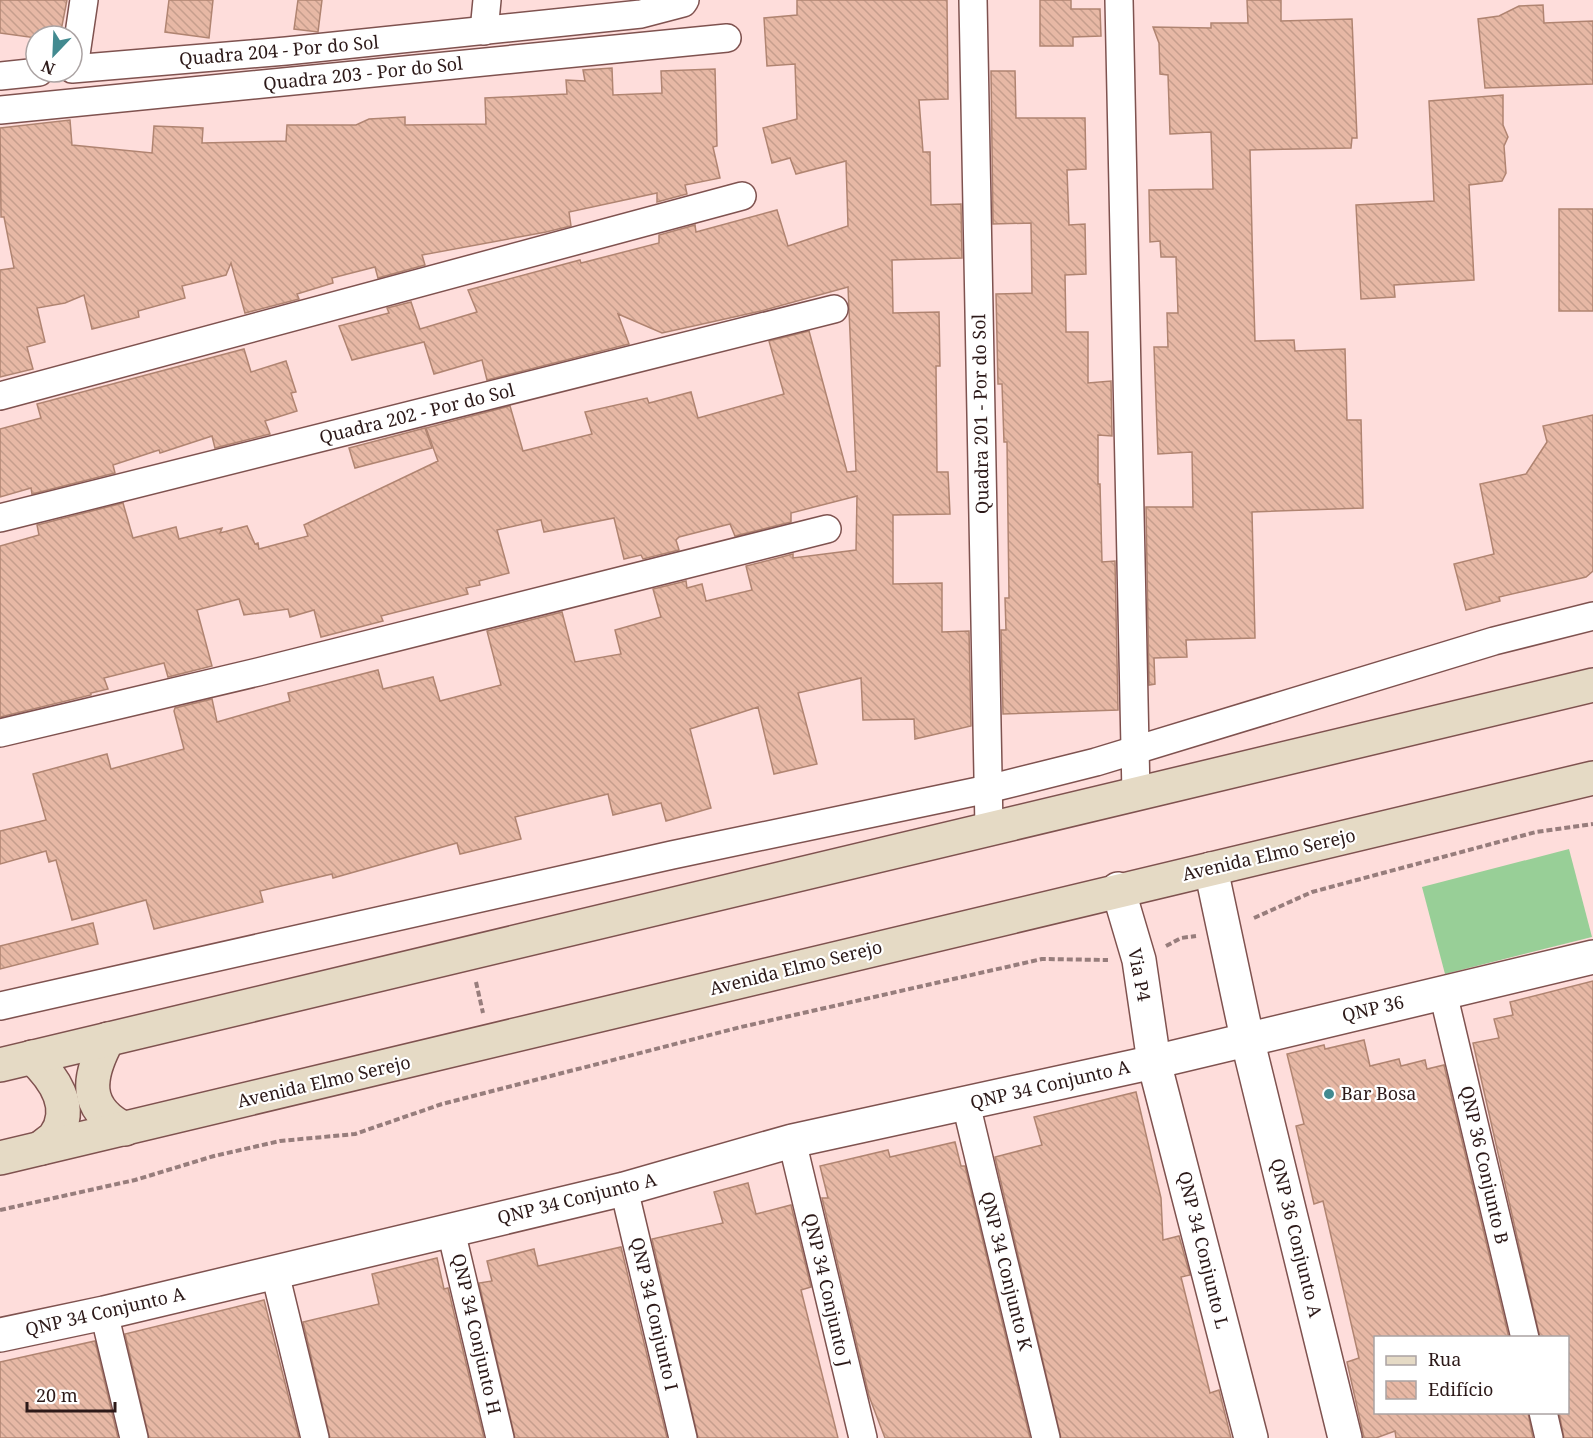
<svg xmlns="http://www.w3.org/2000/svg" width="1593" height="1438" font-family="'Noto Serif',serif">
  <defs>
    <pattern id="building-back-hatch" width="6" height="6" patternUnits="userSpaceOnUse" patternTransform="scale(1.5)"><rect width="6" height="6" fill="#e7b8a5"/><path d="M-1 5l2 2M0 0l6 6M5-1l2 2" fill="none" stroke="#c69e8d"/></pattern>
  </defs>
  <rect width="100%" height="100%" fill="#fedddb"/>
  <polygon fill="#98cf97" points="1569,849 1592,937 1445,974 1422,887"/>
  <g fill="url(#building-back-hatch)" stroke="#b08471" stroke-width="1.5">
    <polygon points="0,0 67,0 60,36 36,36 36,38 0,33"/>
    <polygon points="169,0 213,0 209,38 165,32"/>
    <polygon points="298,0 322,0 318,32 294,29"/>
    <polygon points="797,0 947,0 948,99 919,100 923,152 930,152 931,205 961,204 962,258 892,260 893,313 939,312 940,366 936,366 937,472 948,472 950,514 893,515 893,584 942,583 942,632 969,631 971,726 915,739 914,719 863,720 861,678 798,693 817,764 774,774 758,707 690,729 711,808 666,821 661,803 613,815 608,794 515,817 521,839 460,854 457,843 333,878 332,874 260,891 263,902 154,929 146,900 72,920 56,860 49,862 46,851 0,864 0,831 46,820 33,774 107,754 111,769 184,749 174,711 175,708 212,699 217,722 290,701 288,693 378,670 383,689 433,677 440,701 501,685 487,631 562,612 575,662 621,654 615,630 661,617 653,589 686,581 687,588 702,584 706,601 752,590 746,566 793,554 793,558 856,550 857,496 791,513 791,522 735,536 730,524 679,537 676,540 679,550 643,559 641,555 624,559 614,518 544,532 541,520 497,530 509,573 479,581 480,585 466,588 468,594 381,616 383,621 321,637 314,610 290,617 288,609 244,615 239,599 197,610 212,666 168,677 164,663 104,678 108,689 91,693 91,695 0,717 0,546 39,535 37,525 123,503 133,538 176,527 179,539 222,528 220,533 247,526 255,544 258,543 259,549 308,536 304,525 438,461 426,428 510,406 523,451 592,434 585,412 647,398 649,403 691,392 698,418 784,394 769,341 809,331 847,472 856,471 848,287 761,311 662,333 618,314 629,344 487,380 482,360 434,374 424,342 352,360 339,326 389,313 387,308 411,302 420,329 477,312 468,290 580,260 581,263 659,243 659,235 695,225 696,232 777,210 788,246 848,226 846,161 796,174 790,158 772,163 763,128 797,119 795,64 767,66 764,18 797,15"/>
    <polygon points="1040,0 1071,0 1071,9 1100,9 1101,36 1073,37 1073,46 1040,46"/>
    <polygon points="1247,0 1281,0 1281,21 1352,19 1357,138 1352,138 1351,148 1250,150 1253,276 1255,341 1294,340 1295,351 1345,349 1347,420 1361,420 1363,508 1252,512 1255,638 1186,640 1187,657 1154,658 1155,684 1149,685 1146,507 1193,507 1192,452 1158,454 1154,347 1168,347 1167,313 1178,313 1176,257 1161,257 1160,241 1150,242 1149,190 1213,189 1211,132 1170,134 1168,75 1160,74 1159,43 1153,27 1211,28 1211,23 1248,23"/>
    <polygon points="1543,5 1544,23 1593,21 1593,84 1485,88 1478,19 1499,16 1519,6"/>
    <polygon points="612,68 613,95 662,93 661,71 715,69 717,146 713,147 720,178 685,185 687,194 657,202 657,193 569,212 571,226 546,232 422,255 425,265 378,278 375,267 332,278 333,283 297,294 299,299 245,313 231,263 226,275 182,286 185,298 138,311 139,317 92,329 84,295 65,303 37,308 45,342 27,347 33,369 0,377 0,270 14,268 4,217 1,217 0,128 70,120 72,145 152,153 154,126 203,128 202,143 286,141 287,125 356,125 369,119 405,117 405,125 486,124 485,98 567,94 566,80 585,81 583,70"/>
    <polygon points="991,71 1015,71 1016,118 1085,118 1086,169 1067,170 1069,225 1085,224 1086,274 1065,275 1066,332 1088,332 1088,383 1111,381 1112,436 1098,435 1098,484 1100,484 1102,562 1115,561 1118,710 1003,714 1001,630 1006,630 1005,598 1009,598 1007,442 1004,442 1002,384 998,384 996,294 1032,293 1031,223 993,224"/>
    <polygon points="1503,95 1503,125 1508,137 1504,146 1506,173 1502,181 1469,185 1474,280 1394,285 1395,297 1361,299 1356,205 1434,201 1429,101"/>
    <rect x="1559" y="209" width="34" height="102"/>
    <polygon points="244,349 251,372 286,361 296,392 291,393 297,411 265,421 270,434 215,448 212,436 160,453 159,450 113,465 115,473 32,494 31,488 0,497 0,429 41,418 37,404"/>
    <polygon points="1593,415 1593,571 1586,577 1499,597 1500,601 1466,610 1454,564 1494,554 1480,484 1526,474 1547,442 1543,426"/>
    <polygon points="425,428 432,448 355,468 349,448"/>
    <polygon points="93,923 98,944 0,969 0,946"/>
    <polygon points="1593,981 1593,1438 1564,1438 1559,1413 1568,1413 1568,1338 1540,1338 1473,1043 1499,1038 1494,1019 1513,1015 1510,1002"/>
    <polygon points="1364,1040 1370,1066 1399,1059 1401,1066 1425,1060 1427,1069 1444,1065 1509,1338 1376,1338 1376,1413 1528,1413 1533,1438 1396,1438 1395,1431 1376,1438 1364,1438 1347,1362 1359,1358 1323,1201 1314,1204 1296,1126 1304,1124 1287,1054 1324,1045 1325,1049"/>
    <polygon points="1136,1092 1161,1198 1163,1240 1179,1236 1190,1275 1181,1277 1210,1393 1219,1390 1231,1438 1061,1438 995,1157 1042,1145 1034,1117"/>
    <polygon points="955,1142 961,1166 965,1166 1030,1438 885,1438 869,1396 822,1198 828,1198 820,1166 888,1150 890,1157"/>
    <polygon points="748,1183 756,1214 791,1205 811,1287 801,1290 838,1438 698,1438 652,1239 723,1223 714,1192"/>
    <polygon points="621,1247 667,1438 515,1438 479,1283 492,1281 487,1261 534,1249 538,1266"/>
    <polygon points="437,1258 444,1289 448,1288 484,1438 330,1438 303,1322 379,1304 372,1274"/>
    <polygon points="264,1300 299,1438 149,1438 125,1334"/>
    <polygon points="95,1341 118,1438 0,1438 0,1362"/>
  </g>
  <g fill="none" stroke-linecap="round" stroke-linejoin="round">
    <g stroke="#7f524f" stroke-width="30">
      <g id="minor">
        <polyline points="973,0 989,828"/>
        <polyline points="1119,0 1136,794"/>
        <polyline points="484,31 487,0"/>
        <polyline points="74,68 84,0"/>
        <polyline points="72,69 286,51 641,14 683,3 685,0"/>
        <polyline points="0,76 39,72"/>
        <polyline points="0,110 727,38"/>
        <polyline points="0,396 742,196"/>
        <polyline points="0,518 834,309"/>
        <polyline points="0,733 258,672 827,529"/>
        <polyline points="1443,993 1525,1338"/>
        <polyline points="0,1006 672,855 988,789 1096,762 1494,641 1593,616"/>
        <polyline points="966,1104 1046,1438"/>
        <polyline points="792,1141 863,1438"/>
        <polyline points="624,1189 683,1438"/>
        <polyline points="451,1231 500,1438"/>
        <polyline points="275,1273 315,1438"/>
        <polyline points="104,1313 134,1438"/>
        <polyline points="1543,1412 1549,1438"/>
      </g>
    </g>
    <g stroke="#7f524f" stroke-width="36">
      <g id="tertiary">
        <polyline points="1211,869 1247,1038 1345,1438"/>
        <polyline points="1118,889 1139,960 1154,1062 1251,1438"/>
        <polyline points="0,1335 104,1313 624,1189 792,1141 1154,1062 1593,957"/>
      </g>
    </g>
    <g stroke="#7f524f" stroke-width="36">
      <g id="secondary">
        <path d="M108,1039c-20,37 -26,69 17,90"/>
        <path d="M32,1057c20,19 44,50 23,79 -3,4 -10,8 -14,12"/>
        <polyline points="0,1065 1593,685"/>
        <polyline points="0,1158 1593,778"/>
      </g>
    </g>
    <g stroke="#977d7c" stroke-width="4" stroke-dasharray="6 3" stroke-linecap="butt">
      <polyline points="1254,918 1312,892 1536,832 1593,824"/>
      <polyline points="1166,946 1181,938 1196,936"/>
      <polyline points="476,982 483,1013"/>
      <polyline points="0,1210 135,1180 214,1156 280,1141 355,1134 442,1104 741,1027 1042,959 1108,960"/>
    </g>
    <use href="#minor" stroke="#fff" stroke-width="27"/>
    <use href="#tertiary" stroke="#fff" stroke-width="33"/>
    <use href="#secondary" stroke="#e5dac5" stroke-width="33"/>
  </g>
  <circle fill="#428a90" stroke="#fff" stroke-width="2" cx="1329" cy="1094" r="6"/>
  <g text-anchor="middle" stroke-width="4.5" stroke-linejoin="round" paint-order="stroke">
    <g font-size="18" fill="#2c1918" stroke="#fff">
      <text transform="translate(279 51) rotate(-5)" y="6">Quadra 204 - Por do Sol</text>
      <text transform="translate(363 74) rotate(-6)" y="6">Quadra 203 - Por do Sol</text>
      <text transform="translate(417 414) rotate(-14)" y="6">Quadra 202 - Por do Sol</text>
      <text transform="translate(981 414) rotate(-91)" y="6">Quadra 201 - Por do Sol</text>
      <text transform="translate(1269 855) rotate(-13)" y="6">Avenida Elmo Serejo</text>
      <text transform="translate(796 968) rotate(-14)" y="6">Avenida Elmo Serejo</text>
      <text transform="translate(1139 975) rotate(79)" y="6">Via P4</text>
      <text transform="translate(1373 1009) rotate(-13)" y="6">QNP 36</text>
      <text transform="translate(324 1082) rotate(-13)" y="6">Avenida Elmo Serejo</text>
      <text transform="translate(1050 1085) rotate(-13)" y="6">QNP 34 Conjunto A</text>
      <text transform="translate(1484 1165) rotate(77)" y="6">QNP 36 Conjunto B</text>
      <text transform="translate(577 1199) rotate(-14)" y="6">QNP 34 Conjunto A</text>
      <text transform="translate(1296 1238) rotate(76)" y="6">QNP 36 Conjunto A</text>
      <text transform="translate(1203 1250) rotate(76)" y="6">QNP 34 Conjunto L</text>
      <text transform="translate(1006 1271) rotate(76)" y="6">QNP 34 Conjunto K</text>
      <text transform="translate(827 1290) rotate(77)" y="6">QNP 34 Conjunto J</text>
      <text transform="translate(105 1312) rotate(-13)" y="6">QNP 34 Conjunto A</text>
      <text transform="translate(654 1314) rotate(77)" y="6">QNP 34 Conjunto I</text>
      <text transform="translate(476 1334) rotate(77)" y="6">QNP 34 Conjunto H</text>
    </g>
    <g font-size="18" fill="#2c1918" stroke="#fff" text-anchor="start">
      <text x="1341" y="1100">Bar Bosa</text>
    </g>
  </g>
  <rect x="1374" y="1336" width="195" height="78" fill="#ffffff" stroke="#aba3a3" stroke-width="1.5"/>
  <rect x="1386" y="1356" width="30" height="9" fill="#e5dac5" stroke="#aba3a3" stroke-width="1.5"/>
  <text x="1428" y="1366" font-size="18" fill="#2c1918">Rua</text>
  <rect x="1386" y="1381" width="30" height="18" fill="url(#building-back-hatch)" stroke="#aba3a3" stroke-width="1.5"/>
  <text x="1428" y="1396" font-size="18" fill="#2c1918">Edifício</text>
  <g transform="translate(54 54) rotate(203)"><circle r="28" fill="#ffffff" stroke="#aba3a3" stroke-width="1.5"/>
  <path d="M0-4.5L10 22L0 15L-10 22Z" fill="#428a90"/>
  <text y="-9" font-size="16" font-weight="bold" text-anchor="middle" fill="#2c1918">N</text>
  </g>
  <path d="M27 1402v9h88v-9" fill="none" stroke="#2c1918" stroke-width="3"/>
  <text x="36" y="1402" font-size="18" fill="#2c1918" stroke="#ffffff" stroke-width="4.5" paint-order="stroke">20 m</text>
</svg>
